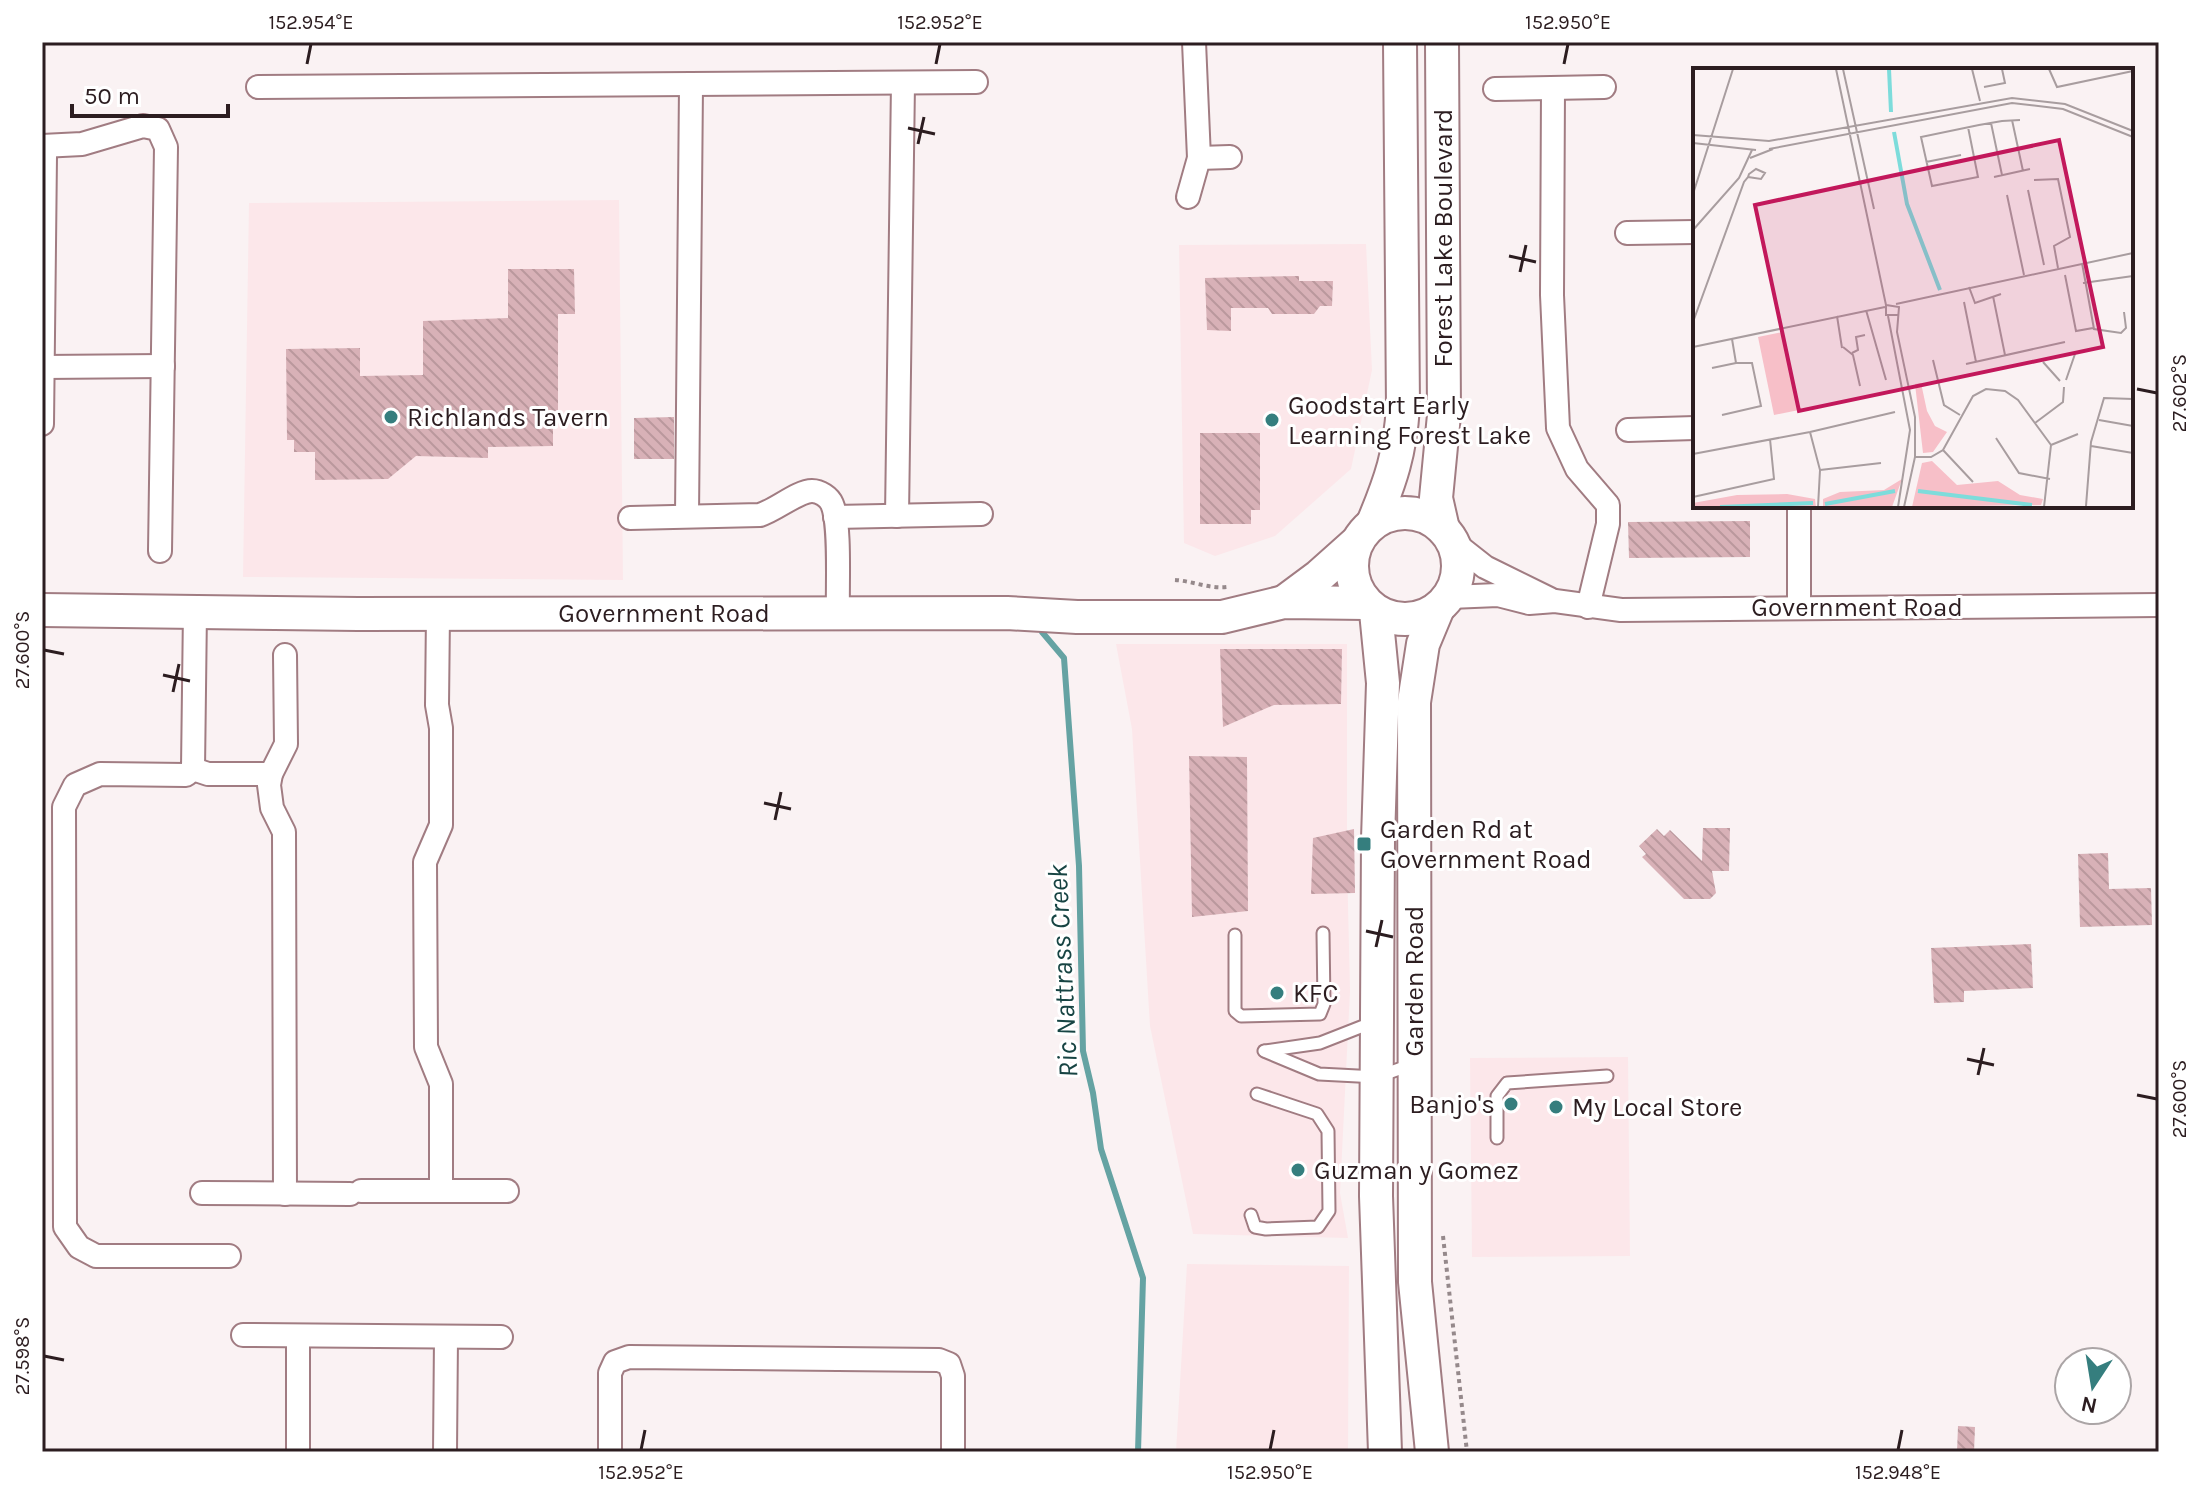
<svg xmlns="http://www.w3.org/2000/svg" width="2201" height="1494" font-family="Karla,sans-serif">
  <defs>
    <pattern id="building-back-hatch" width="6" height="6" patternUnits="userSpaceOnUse" patternTransform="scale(2)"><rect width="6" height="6" fill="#d8b1b7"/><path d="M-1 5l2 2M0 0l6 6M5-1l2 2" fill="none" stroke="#ba989d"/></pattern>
  </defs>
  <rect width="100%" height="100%" fill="#faf2f3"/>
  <g fill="#fce7ea">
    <polygon points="619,200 623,580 243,577 249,203"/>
    <polygon points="1366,244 1372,370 1351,469 1275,536 1215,556 1184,543 1179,245"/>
    <polygon points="1116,644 1347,644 1347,862 1350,991 1340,1193 1348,1238 1193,1234 1150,1026 1132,729"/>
    <polygon points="1628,1057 1630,1256 1472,1257 1470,1058"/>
    <polygon points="1187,1264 1349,1266 1348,1452 1176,1452"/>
  </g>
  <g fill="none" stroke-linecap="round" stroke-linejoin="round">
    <polyline stroke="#65a3a3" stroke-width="6" points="1042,632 1064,658 1079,866 1083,1051 1093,1093 1101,1149 1143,1278 1138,1452"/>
  </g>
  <g fill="url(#building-back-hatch)">
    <polygon points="508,269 574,269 575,314 558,314 558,421 553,421 553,446 488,447 488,458 416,456 388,479 315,480 315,452 294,452 294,440 287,440 286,349 360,348 360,376 423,375 423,321 508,318"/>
    <polygon points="1299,276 1299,281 1333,281 1332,306 1320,306 1314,314 1272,314 1268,308 1231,308 1231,331 1207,330 1205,278"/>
    <polygon points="674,417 674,459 634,459 634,418"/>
    <polygon points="1200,433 1260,433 1260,510 1251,510 1251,524 1200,524"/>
    <polygon points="1750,521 1750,557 1629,558 1628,522"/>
    <polygon points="1220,649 1342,649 1341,704 1274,705 1223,727"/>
    <polygon points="1189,756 1247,757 1248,911 1192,917"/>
    <polygon points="1703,828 1730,828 1729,871 1712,871 1716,893 1710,899 1684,899 1642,857 1646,854 1639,846 1657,829 1664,836 1670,830 1702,861"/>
    <polygon points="1354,829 1355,893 1311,894 1313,838"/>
    <polygon points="2108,853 2109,889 2151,888 2152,925 2080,927 2078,854"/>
    <polygon points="2031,944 2033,988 1964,991 1964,1002 1934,1003 1931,948"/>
    <polygon points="1958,1426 1975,1427 1974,1452 1957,1452"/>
  </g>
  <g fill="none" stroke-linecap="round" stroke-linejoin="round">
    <g stroke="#a17c82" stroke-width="15">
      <g id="lane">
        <polyline points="1235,935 1235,1011 1241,1016 1320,1014 1324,1004 1323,933"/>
        <polyline points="1264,1051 1319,1074 1377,1077 1413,1064"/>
        <polyline points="1265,1051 1320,1043 1371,1023"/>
        <polyline points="1497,1138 1497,1096 1507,1083 1607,1076"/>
        <polyline points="1251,1215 1255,1227 1266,1229 1318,1227 1329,1211 1328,1131 1317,1114 1257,1094"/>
      </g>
    </g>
    <g stroke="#a17c82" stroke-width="26">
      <g id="street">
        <polyline points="1194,42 1199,158"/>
        <polyline points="258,87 976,82"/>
        <polyline points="1553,88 1552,295 1558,428 1577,469 1608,505 1608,524 1588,607"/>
        <polyline points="1495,89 1604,87"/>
        <polyline points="42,146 82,144 143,126 158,129 166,147 160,551"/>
        <polyline points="42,146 45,156 42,424"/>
        <polyline points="1188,197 1199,158 1230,157"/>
        <polyline points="1627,233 1695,232"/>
        <polyline points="43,367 163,366"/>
        <polyline points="1628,430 1695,428"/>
        <polyline points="1799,506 1799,607"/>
        <polyline points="687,516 691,86"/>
        <polyline points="897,516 903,83"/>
        <polyline points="835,517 981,514"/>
        <path d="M630,518l130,-3c16,-5 38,-24 52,-24 8,0 17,6 20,13 9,21 5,83 6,108"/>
        <polyline points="1452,541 1485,567 1550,599"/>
        <polyline points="1450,597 1498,595 1529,603 1555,601 1621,610 2159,605"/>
        <polyline points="195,610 193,769 186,775 100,774 75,785 64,807 65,1227 79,1247 96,1256 229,1256"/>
        <polyline points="438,613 437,705 441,728 441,825 425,862 426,1047 441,1084 441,1191"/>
        <polyline points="285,655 286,744 271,774 269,785 272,808 284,832 285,1194"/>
        <polyline points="193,769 208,774 271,774"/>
        <polyline points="361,1191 507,1191"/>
        <polyline points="202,1193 350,1194"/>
        <polyline points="243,1335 501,1337"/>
        <polyline points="298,1337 298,1452"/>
        <polyline points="445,1452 446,1337"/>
        <polyline points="610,1452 610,1373 615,1362 629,1357 939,1360 949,1364 953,1376 953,1452"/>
      </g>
    </g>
    <g stroke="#a17c82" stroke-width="36">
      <g id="secondary">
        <polyline points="1442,42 1444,415 1436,498 1443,529"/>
        <circle cx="1405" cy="566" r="53"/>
        <path d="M1373,523c18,-43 27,-70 30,-116l-3,-365"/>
        <polyline points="1284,602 1319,576 1356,543"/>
        <polyline points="42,610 358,614 1007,613 1077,617 1222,617 1284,602 1366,603"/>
        <polyline points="1376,612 1383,683 1378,839 1376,1196 1385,1452"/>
        <polyline points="1432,1452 1415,1282 1414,702 1423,644 1438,608"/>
      </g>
    </g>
    <g stroke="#95898b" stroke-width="4" stroke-dasharray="4 4" stroke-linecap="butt">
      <path d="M1175,580c17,1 35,9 52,7"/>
      <polyline points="1443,1236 1467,1452"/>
    </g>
    <use href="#lane" stroke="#fff" stroke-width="11"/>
    <use href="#street" stroke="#fff" stroke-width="22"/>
    <use href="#secondary" stroke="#fff" stroke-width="32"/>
  </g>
  <path fill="none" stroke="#2c1d20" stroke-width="3" d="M307,64l4,-20M936,64l4,-20M1564,64l4,-20M908,128l27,6M918,144l6,-27M1509,256l27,6M1520,272l6,-27M2137,389l20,4M44,650l20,4M163,675l27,6M173,692l6,-28M764,803l27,6M775,820l6,-28M1366,931l27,6M1376,947l6,-27M1967,1059l27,6M1978,1075l6,-27M2137,1095l20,4M44,1356l20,4M641,1450l4,-20M1270,1450l4,-20M1898,1450l4,-20"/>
  <g fill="#357e7e" stroke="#fff" stroke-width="3">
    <circle cx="391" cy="417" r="8"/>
    <circle cx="1272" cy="420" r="8"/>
    <rect x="1356" y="836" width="16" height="16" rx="4"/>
    <circle cx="1277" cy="993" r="8"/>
    <circle cx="1511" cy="1104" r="8"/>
    <circle cx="1556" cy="1107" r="8"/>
    <circle cx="1298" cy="1170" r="8"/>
  </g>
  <g text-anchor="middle" stroke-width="6" stroke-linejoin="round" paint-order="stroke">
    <g font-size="26" fill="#2c1d20" stroke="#fff">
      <text transform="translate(1443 238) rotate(-90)" y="9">Forest Lake Boulevard</text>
      <text x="1857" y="616">Government Road</text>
      <text x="664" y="622">Government Road</text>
      <text transform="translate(1414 981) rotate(-90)" y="9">Garden Road</text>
    </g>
    <g font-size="26" fill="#2c1d20" stroke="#fff" text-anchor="start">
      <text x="1288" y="414">Goodstart Early<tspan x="1288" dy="30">Learning Forest Lake</tspan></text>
      <text x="407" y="426">Richlands Tavern</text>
      <text x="1380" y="838">Garden Rd at<tspan x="1380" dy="30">Government Road</tspan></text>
      <text x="1293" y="1002">KFC</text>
      <text x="1495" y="1113" text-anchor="end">Banjo's</text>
      <text x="1572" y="1116">My Local Store</text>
      <text x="1314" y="1179">Guzman y Gomez</text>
    </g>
    <g font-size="28" font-style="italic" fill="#174443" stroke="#fff">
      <text transform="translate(1062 971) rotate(-93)" y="10">Ric Nattrass Creek</text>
    </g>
  </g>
  <g transform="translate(1693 68)">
    <rect width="440" height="440" fill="#faf2f3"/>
    <path d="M228,315l6,28 8,15 12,6 -14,20 -10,1 -8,-69zM239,393l25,24 41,-4 22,14 23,4 -2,6 -129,2 10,-44z" fill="#f7bfc8"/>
    <path d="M209,411l-10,28h-69v-8l17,-7 44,-2zM94,426l28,5 1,8h-123v-4l44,-8z" fill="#f7bfc8"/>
    <path d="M90,264l16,78 -25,5 -16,-78z" fill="#f7bfc8"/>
    <path fill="none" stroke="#7ddcdb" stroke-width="4" d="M196,1l2,43M201,64l13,72 33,86M225,423l114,14M132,436l70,-13M27,439l93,-4"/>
    <path fill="none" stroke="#a89d9f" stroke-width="2" d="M143,1l50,236M150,1l31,140M279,1l8,32M356,1l8,18 76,-16M291,19l21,-4 -3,-14M319,52l11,51M298,55l11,52M275,59l10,50 -46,9 -11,-49 58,-12 23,-4 18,-1M0,67l76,6 243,-43 53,6 68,27M0,75l63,7M76,81l243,-46 51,6 70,28M57,90l23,-9M233,94l35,-7M301,109l36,-8M341,112l24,-1 12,58 -16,9 4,22M335,122l16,75M0,126l40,-125M314,127l17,80M0,162l46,-52 13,-28M389,195l12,66 27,4 5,-5 -2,-16M372,207l11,56 17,-3M390,215l50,-7M276,219l6,16 26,-9M300,228l12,59M271,234l12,60M203,236l237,-51M173,242l20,70M205,247h-12v-10l13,2 -2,25 18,85v40l-11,50M144,248l5,32M195,248l22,114 -12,77M0,254l51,-140 4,-5 1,-3 7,-5 9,4 -4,6 -13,-2M0,279l192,-40M150,279l10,8 7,31M159,285l6,-3 -2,-13 9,-2M240,292l11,45 16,10M350,294l17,19M273,296l99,-22M19,300l24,-5M373,312l9,-26M29,347l39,-9 -9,-43h-16l-4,-24M406,352l34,6M342,355l28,-21 1,-15M117,364l85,-20M117,364l10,38 -2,37M303,370l23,35 31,6M358,377l27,-11M398,378l42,7M250,382l30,32M0,386l117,-22M221,389h17l12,-7 30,-54 13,-7 19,2 13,9 33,45 -7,62M127,402l61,-7M0,429l81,-18 -4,-40M393,438l5,-64 13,-44 29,1"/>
    <path fill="#c2185b" fill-opacity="0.15" stroke="#c2185b" stroke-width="4" d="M366,72l44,207 -304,64 -44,-206z"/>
    <rect width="440" height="440" fill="none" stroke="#2c1d20" stroke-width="4"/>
  </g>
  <rect width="2201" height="1494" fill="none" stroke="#ffffff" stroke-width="88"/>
  <g transform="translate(2093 1386) rotate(192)"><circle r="38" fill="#ffffff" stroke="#aba5a6" stroke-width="2"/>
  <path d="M0-6L14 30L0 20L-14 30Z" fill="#357e7e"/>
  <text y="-12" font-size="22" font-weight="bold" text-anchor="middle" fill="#2c1d20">N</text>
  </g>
  <path d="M72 104v12h156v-12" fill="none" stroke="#2c1d20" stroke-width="4"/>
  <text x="84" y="104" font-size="24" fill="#2c1d20" stroke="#ffffff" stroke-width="6" paint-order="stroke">50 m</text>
  <rect x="44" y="44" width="2113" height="1406" fill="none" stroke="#2c1d20" stroke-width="3"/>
  <g font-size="20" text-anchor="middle" fill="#2c1d20">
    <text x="311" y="29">152.954°E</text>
    <text x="940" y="29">152.952°E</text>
    <text x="1568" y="29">152.950°E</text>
    <text transform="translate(2179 393) rotate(-90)" y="7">27.602°S</text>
    <text transform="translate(22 650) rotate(-90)" y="7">27.600°S</text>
    <text transform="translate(2179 1099) rotate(-90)" y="7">27.600°S</text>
    <text transform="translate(22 1356) rotate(-90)" y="7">27.598°S</text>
    <text x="641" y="1479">152.952°E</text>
    <text x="1270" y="1479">152.950°E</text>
    <text x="1898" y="1479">152.948°E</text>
  </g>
</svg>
